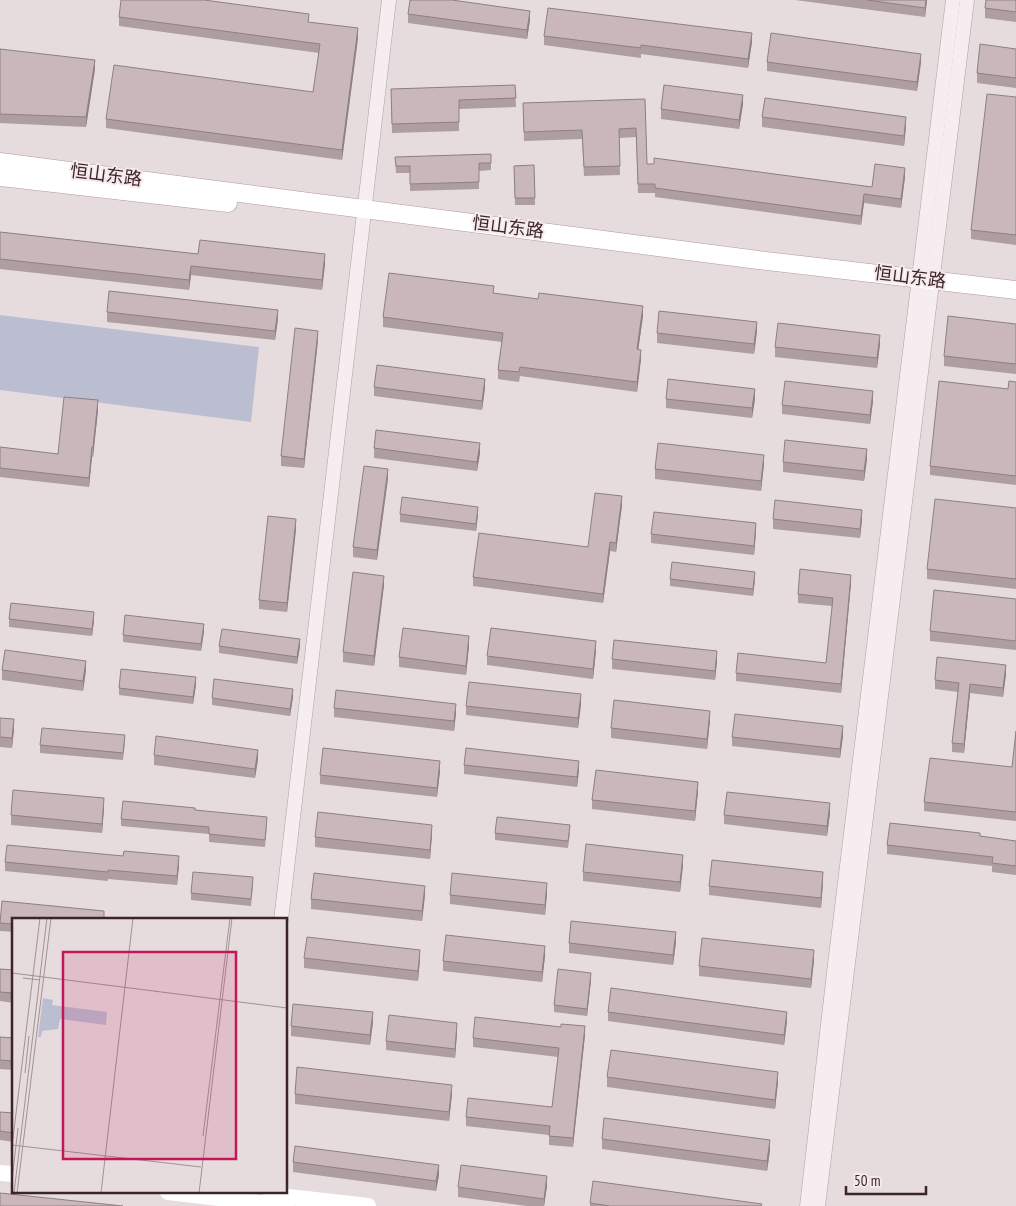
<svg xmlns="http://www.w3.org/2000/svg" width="1016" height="1206" font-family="'PT Sans Narrow','Noto Sans SC',sans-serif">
  <rect width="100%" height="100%" fill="#e6dbdd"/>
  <polygon fill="#bbbdd1" points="0,315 259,347 251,422 0,390"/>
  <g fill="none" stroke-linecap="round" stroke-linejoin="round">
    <g stroke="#b0a0a3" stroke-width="15">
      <g id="tertiary">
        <polyline points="281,920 389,0"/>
        <polyline points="807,1206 835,964 953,0"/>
        <path d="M818,1206c51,-402 100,-804 149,-1206"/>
      </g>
    </g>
    <g stroke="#b3999f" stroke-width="19">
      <g id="primary">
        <polyline points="0,162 758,260 1016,290"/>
        <polyline points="0,177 228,203"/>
      </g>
    </g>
    <use href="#tertiary" stroke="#f5edef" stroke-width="14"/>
    <g stroke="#fff" stroke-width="16">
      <polyline points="0,1173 14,1174"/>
      <polyline points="168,1192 286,1206"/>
      <polyline points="271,1195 368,1206"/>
    </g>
    <use href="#primary" stroke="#fff" stroke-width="18"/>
  </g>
  <g fill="#ae9da1">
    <polygon points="795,0 927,0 925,17"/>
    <polygon points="1016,0 1016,22 985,18 985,8"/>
    <polygon points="408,14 530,20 527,39 408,23"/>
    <polygon points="119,17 309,22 358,38 342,160 106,128 106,119 313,92 319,53 119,26"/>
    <polygon points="544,36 752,42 748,68 641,54 641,58 544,45"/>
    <polygon points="0,49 95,69 86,127 0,123"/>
    <polygon points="1016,49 1016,88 977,83 977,73"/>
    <polygon points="767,62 921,62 917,91 767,71"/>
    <polygon points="515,85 516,107 459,109 459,131 392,133 391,89"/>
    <polygon points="1016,97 1016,245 971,239 971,230"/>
    <polygon points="645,99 647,164 872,187 905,177 901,208 864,203 861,225 655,197 655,193 638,193 636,137 619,138 620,175 584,176 582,139 524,141 523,103"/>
    <polygon points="743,104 739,129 661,119 661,109"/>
    <polygon points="762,117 906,126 904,146 762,127"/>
    <polygon points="491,154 491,170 479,171 479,189 410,191 410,173 396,173 395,157"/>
    <polygon points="534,165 535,205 515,205 514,166"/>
    <polygon points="0,232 198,254 325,264 322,290 191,275 189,290 0,269"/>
    <polygon points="494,293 643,316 638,350 641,359 637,392 520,376 519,382 498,379 498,370 502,342 383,327 383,317"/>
    <polygon points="107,312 278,319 275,340 107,322"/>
    <polygon points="1016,324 1016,374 944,366 944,356"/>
    <polygon points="757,331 754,354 657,343 657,333"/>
    <polygon points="318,340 304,468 281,466 281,456"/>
    <polygon points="880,344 877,368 775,357 775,347"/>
    <polygon points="1016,382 1016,485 930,475 930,466"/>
    <polygon points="374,387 485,388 482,410 374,396"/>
    <polygon points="666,399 755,399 752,418 666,408"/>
    <polygon points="873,401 870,424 782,414 782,405"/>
    <polygon points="98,410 93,457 92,457 89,487 0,477 0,447 58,454"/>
    <polygon points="374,448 480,453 477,471 374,458"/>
    <polygon points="867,459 864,481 783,472 783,462"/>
    <polygon points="764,464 761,491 655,479 655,469"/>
    <polygon points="388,478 377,560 353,557 353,547"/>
    <polygon points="622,505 616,552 610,551 603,603 473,586 473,577 588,547"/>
    <polygon points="1016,508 1016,589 927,579 927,569"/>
    <polygon points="400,514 478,514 476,531 400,522"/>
    <polygon points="773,519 862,519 860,538 773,529"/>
    <polygon points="296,529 287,612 259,609 259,600"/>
    <polygon points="756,532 754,555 651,543 651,534"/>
    <polygon points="670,579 755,579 753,596 670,586"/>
    <polygon points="851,583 841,693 736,681 736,673 826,663 832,606 798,603 798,594"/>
    <polygon points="384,585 374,666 343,662 343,652"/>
    <polygon points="1016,599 1016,650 930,641 930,631"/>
    <polygon points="9,619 94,620 92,636 9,627"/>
    <polygon points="204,631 201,651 123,642 123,635"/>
    <polygon points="219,646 300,646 297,664 219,653"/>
    <polygon points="469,646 466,675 399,667 399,657"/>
    <polygon points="596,651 593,679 487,665 487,656"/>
    <polygon points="612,659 717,661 715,680 612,669"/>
    <polygon points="2,670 86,670 83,691 2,680"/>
    <polygon points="1006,674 1003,697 970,693 964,753 952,752 952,743 958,692 935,689 935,680"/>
    <polygon points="196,685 193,704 119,695 119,688"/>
    <polygon points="293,697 290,716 212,705 212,698"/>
    <polygon points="581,704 578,728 466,715 466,706"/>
    <polygon points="334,708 456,713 454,731 334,717"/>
    <polygon points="0,718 14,729 12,748 0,747"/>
    <polygon points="710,720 707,749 611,738 611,728"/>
    <polygon points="1016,731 1016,821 924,811 924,802 1012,767"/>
    <polygon points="843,736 840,758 732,746 732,737"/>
    <polygon points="125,743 123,760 40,753 40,745"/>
    <polygon points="154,755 258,759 255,778 154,765"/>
    <polygon points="464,765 579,770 577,787 464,774"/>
    <polygon points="440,771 437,797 320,784 320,775"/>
    <polygon points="698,791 695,821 592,809 592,800"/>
    <polygon points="104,808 102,833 11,825 11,815"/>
    <polygon points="195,810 267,824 265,847 209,842 209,834 121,826 121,819"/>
    <polygon points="830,813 827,836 724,824 724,815"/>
    <polygon points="570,832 568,848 495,840 495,833"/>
    <polygon points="432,834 430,859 315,847 315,837"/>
    <polygon points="980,836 1016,841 1016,875 992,872 992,866 887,854 887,845"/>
    <polygon points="5,862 179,865 177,885 108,879 108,881 5,871"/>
    <polygon points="683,865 680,892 583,881 583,872"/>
    <polygon points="823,882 821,908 709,895 709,886"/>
    <polygon points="253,885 251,906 191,900 191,893"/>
    <polygon points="547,893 545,915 450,904 450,895"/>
    <polygon points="425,895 422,921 311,909 311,899"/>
    <polygon points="0,918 104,919 14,920 14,932 0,931"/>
    <polygon points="676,942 673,965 569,953 569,943"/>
    <polygon points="545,956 542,982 443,971 443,961"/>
    <polygon points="304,958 420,959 418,981 304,968"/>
    <polygon points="814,960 811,988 699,976 699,966"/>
    <polygon points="0,969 14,970 14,1003 0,1001"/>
    <polygon points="591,980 587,1016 554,1012 554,1005"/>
    <polygon points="608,1012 787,1021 784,1045 608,1021"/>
    <polygon points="373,1022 370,1045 291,1036 291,1026"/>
    <polygon points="457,1033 455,1058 386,1050 386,1041"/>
    <polygon points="585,1035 573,1147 549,1145 549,1135 466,1126 466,1117 552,1107 558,1057 473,1047 473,1038"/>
    <polygon points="0,1037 14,1038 14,1070 0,1069"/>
    <polygon points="607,1077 778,1082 775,1109 607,1087"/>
    <polygon points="295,1094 452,1094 449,1121 295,1104"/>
    <polygon points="0,1112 14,1113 14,1142 0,1140"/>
    <polygon points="602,1139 770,1150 767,1171 602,1149"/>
    <polygon points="293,1162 439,1175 436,1191 293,1172"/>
    <polygon points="547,1186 544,1206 527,1206 458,1197 458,1187"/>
    <polygon points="590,1203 762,1206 590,1206"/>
  </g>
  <g fill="#8d8083">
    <polygon points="926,0 927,0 925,17 925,8"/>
    <polygon points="530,11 530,20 527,39 527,30"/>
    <polygon points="358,28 358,38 342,160 342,150"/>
    <polygon points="752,33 752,42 748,68 748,59"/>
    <polygon points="921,54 921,62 917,91 917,82"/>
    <polygon points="95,60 95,69 86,127 86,117"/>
    <polygon points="743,95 743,104 739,129 739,120"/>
    <polygon points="906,117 906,126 904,146 904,136"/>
    <polygon points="905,168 905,177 901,208 901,199"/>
    <polygon points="864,194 864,203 861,225 861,216"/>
    <polygon points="325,254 325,264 322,290 322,280"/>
    <polygon points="191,266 191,275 189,290 189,280"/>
    <polygon points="643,306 643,316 637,359 637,349"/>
    <polygon points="278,310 278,319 275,340 275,331"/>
    <polygon points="757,322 757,331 754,354 754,344"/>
    <polygon points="318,331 318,340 304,468 304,459"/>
    <polygon points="880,335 880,344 877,368 877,358"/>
    <polygon points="641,350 641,359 637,392 637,382"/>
    <polygon points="485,379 485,388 482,410 482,401"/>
    <polygon points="755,389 755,399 752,418 752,408"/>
    <polygon points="873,391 873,401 870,424 870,415"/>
    <polygon points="98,400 98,410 93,457 93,447"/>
    <polygon points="480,443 480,453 477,471 477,462"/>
    <polygon points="92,447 92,457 89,487 89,478"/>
    <polygon points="867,449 867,459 864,481 864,471"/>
    <polygon points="764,455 764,464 761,491 761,481"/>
    <polygon points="388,469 388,478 377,560 377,550"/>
    <polygon points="622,496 622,505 616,552 616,543"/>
    <polygon points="478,507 478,514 476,531 476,524"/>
    <polygon points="862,510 862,519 860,538 860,529"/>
    <polygon points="296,519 296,529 287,612 287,603"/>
    <polygon points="756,523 756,532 754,555 754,546"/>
    <polygon points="610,542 610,551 603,603 603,594"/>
    <polygon points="755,572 755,579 753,596 753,589"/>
    <polygon points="851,575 851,583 841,693 841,684"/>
    <polygon points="384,576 384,585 374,666 374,656"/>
    <polygon points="94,612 94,620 92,636 92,629"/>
    <polygon points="204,624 204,631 201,651 201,644"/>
    <polygon points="469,636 469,646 466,675 466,666"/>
    <polygon points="300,639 300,646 297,664 297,657"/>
    <polygon points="596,641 596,651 593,679 593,669"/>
    <polygon points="717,651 717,661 715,680 715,671"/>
    <polygon points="86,661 86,670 83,691 83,681"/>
    <polygon points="1006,665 1006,674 1003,697 1003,688"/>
    <polygon points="196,677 196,685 193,704 193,697"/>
    <polygon points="970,684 970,693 964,753 964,744"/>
    <polygon points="293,689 293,697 290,716 290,709"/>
    <polygon points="581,694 581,704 578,728 578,718"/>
    <polygon points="456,704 456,713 454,731 454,721"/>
    <polygon points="710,711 710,720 707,749 707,739"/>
    <polygon points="14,719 14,729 12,748 12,738"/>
    <polygon points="843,726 843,736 840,758 840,749"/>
    <polygon points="258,750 258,759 255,778 255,769"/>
    <polygon points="440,761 440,771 437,797 437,788"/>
    <polygon points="579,761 579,770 577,787 577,777"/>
    <polygon points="698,782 698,791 695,821 695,811"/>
    <polygon points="104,798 104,808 102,833 102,824"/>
    <polygon points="830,803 830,813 827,836 827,826"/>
    <polygon points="432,825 432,834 430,859 430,850"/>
    <polygon points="683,855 683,865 680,892 680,882"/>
    <polygon points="179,856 179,865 177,885 177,876"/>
    <polygon points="823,872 823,882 821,908 821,898"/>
    <polygon points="547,883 547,893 545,915 545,905"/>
    <polygon points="425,886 425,895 422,921 422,911"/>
    <polygon points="676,932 676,942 673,965 673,955"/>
    <polygon points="545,946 545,956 542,982 542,972"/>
    <polygon points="420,950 420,959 418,981 418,971"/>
    <polygon points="814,950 814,960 811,988 811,979"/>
    <polygon points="591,973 591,980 587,1016 587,1009"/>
    <polygon points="373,1012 373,1022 370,1045 370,1035"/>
    <polygon points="787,1012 787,1021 784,1045 784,1035"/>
    <polygon points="457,1023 457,1033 455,1058 455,1049"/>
    <polygon points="585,1026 585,1035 573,1147 573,1138"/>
    <polygon points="778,1072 778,1082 775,1109 775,1100"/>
    <polygon points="452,1085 452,1094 449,1121 449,1112"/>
    <polygon points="770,1140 770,1150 767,1171 767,1161"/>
    <polygon points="439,1165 439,1175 436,1191 436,1181"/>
    <polygon points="547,1176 547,1186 544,1206 544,1199"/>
  </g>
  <g fill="#cab7bb" stroke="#8d8083">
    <polygon points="121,0 204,0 309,14 308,22 358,28 342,150 106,119 114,65 313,92 320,44 119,17"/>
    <polygon points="410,0 452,0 530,11 527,30 408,14"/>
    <polygon points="867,0 926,0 925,8"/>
    <polygon points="986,0 1016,0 1016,12 985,8"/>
    <polygon points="548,8 752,33 748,59 641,45 641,48 544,36"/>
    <polygon points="771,33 921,54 917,82 767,62"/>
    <polygon points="980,44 1016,49 1016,78 977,73"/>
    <polygon points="0,49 95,60 86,117 0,114"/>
    <polygon points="515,85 516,98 459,100 459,122 392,124 391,89"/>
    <polygon points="664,85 743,95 739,120 661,109"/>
    <polygon points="987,94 1016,97 1016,235 971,230"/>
    <polygon points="765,98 906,117 904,136 762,117"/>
    <polygon points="645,99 647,164 654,164 654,158 872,187 875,164 905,168 901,199 864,194 861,216 655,188 655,184 638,184 636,128 619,129 620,166 584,167 582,130 524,132 523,103"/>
    <polygon points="491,154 491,163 479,163 479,182 410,184 410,166 396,166 395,157"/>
    <polygon points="534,165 535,198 515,198 514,166"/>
    <polygon points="0,232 198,254 200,240 325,254 322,280 191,266 189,280 0,259"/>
    <polygon points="389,273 494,286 493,293 538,299 539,293 643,306 637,349 641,350 637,382 520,367 519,372 498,370 503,333 383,317"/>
    <polygon points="109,291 278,310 275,331 107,312"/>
    <polygon points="659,311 757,322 754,344 657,333"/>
    <polygon points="948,316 1016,324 1016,364 944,356"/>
    <polygon points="778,323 880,335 877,358 775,347"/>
    <polygon points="295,328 318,331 304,459 281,456"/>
    <polygon points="377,365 485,379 482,401 374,387"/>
    <polygon points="668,379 755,389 752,408 666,399"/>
    <polygon points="785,381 873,391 870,415 782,405"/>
    <polygon points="939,381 1008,389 1009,381 1016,382 1016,476 930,466"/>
    <polygon points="64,397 98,400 93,447 92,447 89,478 0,468 0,447 58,454"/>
    <polygon points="376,430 480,443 477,462 374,448"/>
    <polygon points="785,440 867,449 864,471 783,462"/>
    <polygon points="658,443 764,455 761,481 655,469"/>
    <polygon points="364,466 388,469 377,550 353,547"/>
    <polygon points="595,493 622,496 616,543 610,542 603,594 473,577 479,533 588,547"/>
    <polygon points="402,497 478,507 476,524 400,514"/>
    <polygon points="935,499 1016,508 1016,579 927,569"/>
    <polygon points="775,500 862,510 860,529 773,519"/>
    <polygon points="654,512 756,523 754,546 651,534"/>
    <polygon points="268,516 296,519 287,603 259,600"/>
    <polygon points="672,562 755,572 753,589 670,579"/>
    <polygon points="800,569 851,575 841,684 736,673 738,653 826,663 833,598 798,594"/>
    <polygon points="353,572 384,576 374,656 343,652"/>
    <polygon points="934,590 1016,599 1016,641 930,631"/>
    <polygon points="11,603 94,612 92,629 9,619"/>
    <polygon points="125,615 204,624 201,644 123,635"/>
    <polygon points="403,628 469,636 466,666 399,657"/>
    <polygon points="491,628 596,641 593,669 487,656"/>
    <polygon points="222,629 300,639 297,657 219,646"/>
    <polygon points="614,640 717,651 715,671 612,659"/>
    <polygon points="5,650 86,661 83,681 2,670"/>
    <polygon points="937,657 1006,665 1003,688 970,684 964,744 952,743 959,683 935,680"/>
    <polygon points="121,669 196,677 193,697 119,688"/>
    <polygon points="214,679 293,689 290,709 212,698"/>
    <polygon points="469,682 581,694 578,718 466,706"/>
    <polygon points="336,690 456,704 454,721 334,708"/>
    <polygon points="614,700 710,711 707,739 611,728"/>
    <polygon points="735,714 843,726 840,749 732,737"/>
    <polygon points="0,718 14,719 12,738 0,737"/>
    <polygon points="42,728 125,735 123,753 40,745"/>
    <polygon points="1016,731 1016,812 924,802 930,758 1012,767"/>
    <polygon points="156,736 258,750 255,769 154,755"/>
    <polygon points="323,748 440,761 437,788 320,775"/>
    <polygon points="466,748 579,761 577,777 464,765"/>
    <polygon points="596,770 698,782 695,811 592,800"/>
    <polygon points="13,790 104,798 102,824 11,815"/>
    <polygon points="727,792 830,803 827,826 724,815"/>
    <polygon points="123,801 195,808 195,810 267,817 265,840 209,834 209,827 121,819"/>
    <polygon points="318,812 432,825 430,850 315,837"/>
    <polygon points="497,817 570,825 568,841 495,833"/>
    <polygon points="890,823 980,833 980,836 1016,841 1016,866 992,863 993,857 887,845"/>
    <polygon points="586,844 683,855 680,882 583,872"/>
    <polygon points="7,845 123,856 124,851 179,856 177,876 108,870 108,872 5,862"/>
    <polygon points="712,860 823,872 821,898 709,886"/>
    <polygon points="193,872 253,877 251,899 191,893"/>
    <polygon points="314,873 425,886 422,911 311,899"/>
    <polygon points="452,873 547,883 545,905 450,895"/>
    <polygon points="2,901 104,911 104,919 111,920 14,920 14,924 0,923"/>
    <polygon points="571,921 676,932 673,955 569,943"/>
    <polygon points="446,935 545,946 542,972 443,961"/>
    <polygon points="307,937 420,950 418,971 304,958"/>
    <polygon points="702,938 814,950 811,979 699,966"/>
    <polygon points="0,969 14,970 14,993 0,992"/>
    <polygon points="558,969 591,973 587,1009 554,1005"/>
    <polygon points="611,988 787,1012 784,1035 608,1012"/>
    <polygon points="293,1004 373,1012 370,1035 291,1026"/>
    <polygon points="389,1015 457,1023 455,1049 386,1041"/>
    <polygon points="475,1017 561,1027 561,1024 585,1026 573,1138 549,1136 550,1126 466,1117 468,1098 552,1107 559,1048 473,1038"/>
    <polygon points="0,1037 14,1038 14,1061 0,1060"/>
    <polygon points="611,1050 778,1072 775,1100 607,1077"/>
    <polygon points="297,1067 452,1085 449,1112 295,1094"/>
    <polygon points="0,1112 14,1113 14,1133 0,1131"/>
    <polygon points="604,1118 770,1140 767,1161 602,1139"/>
    <polygon points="295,1146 439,1165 436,1181 293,1162"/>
    <polygon points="461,1165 547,1176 544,1199 458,1187"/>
    <polygon points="593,1181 762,1204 761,1206 610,1206 590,1203"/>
    <polygon points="0,1193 123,1206 0,1206"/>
  </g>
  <g text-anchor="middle" stroke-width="4" stroke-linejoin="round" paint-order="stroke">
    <g font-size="18" fill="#3d2429" stroke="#f4eaec">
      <text transform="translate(106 175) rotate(7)" y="6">恒山东路</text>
      <text transform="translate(508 227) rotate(7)" y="6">恒山东路</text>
      <text transform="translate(910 277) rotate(7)" y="6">恒山东路</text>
    </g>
  </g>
  <g transform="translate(12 918)">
    <rect width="275" height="275" fill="#e6dbdd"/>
    <path d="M31,80l10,2 -1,5 55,7 -1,13 -46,-6 -2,10 -16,2 -1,6h-3z" fill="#bbbdd1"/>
    <path fill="none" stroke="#a29295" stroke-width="1" d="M0,55l275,35M11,60l17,2M13,155l4,-37M191,218l27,-218M0,227l189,22M0,228l28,-228M0,262l6,-52M2,275l33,-275M5,275l34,-275M89,275l32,-275M187,275l33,-275"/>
    <path fill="#c2185b" fill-opacity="0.15" stroke="#c2185b" stroke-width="2.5" d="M51,34h173v207h-173z"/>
    <rect width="275" height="275" fill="none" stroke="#3d2429" stroke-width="2.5"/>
  </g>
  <path d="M846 1186v8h80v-8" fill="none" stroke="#3d2429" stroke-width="2.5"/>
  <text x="854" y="1186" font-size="15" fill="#3d2429" stroke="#f4eaec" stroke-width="4" paint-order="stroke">50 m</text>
</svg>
